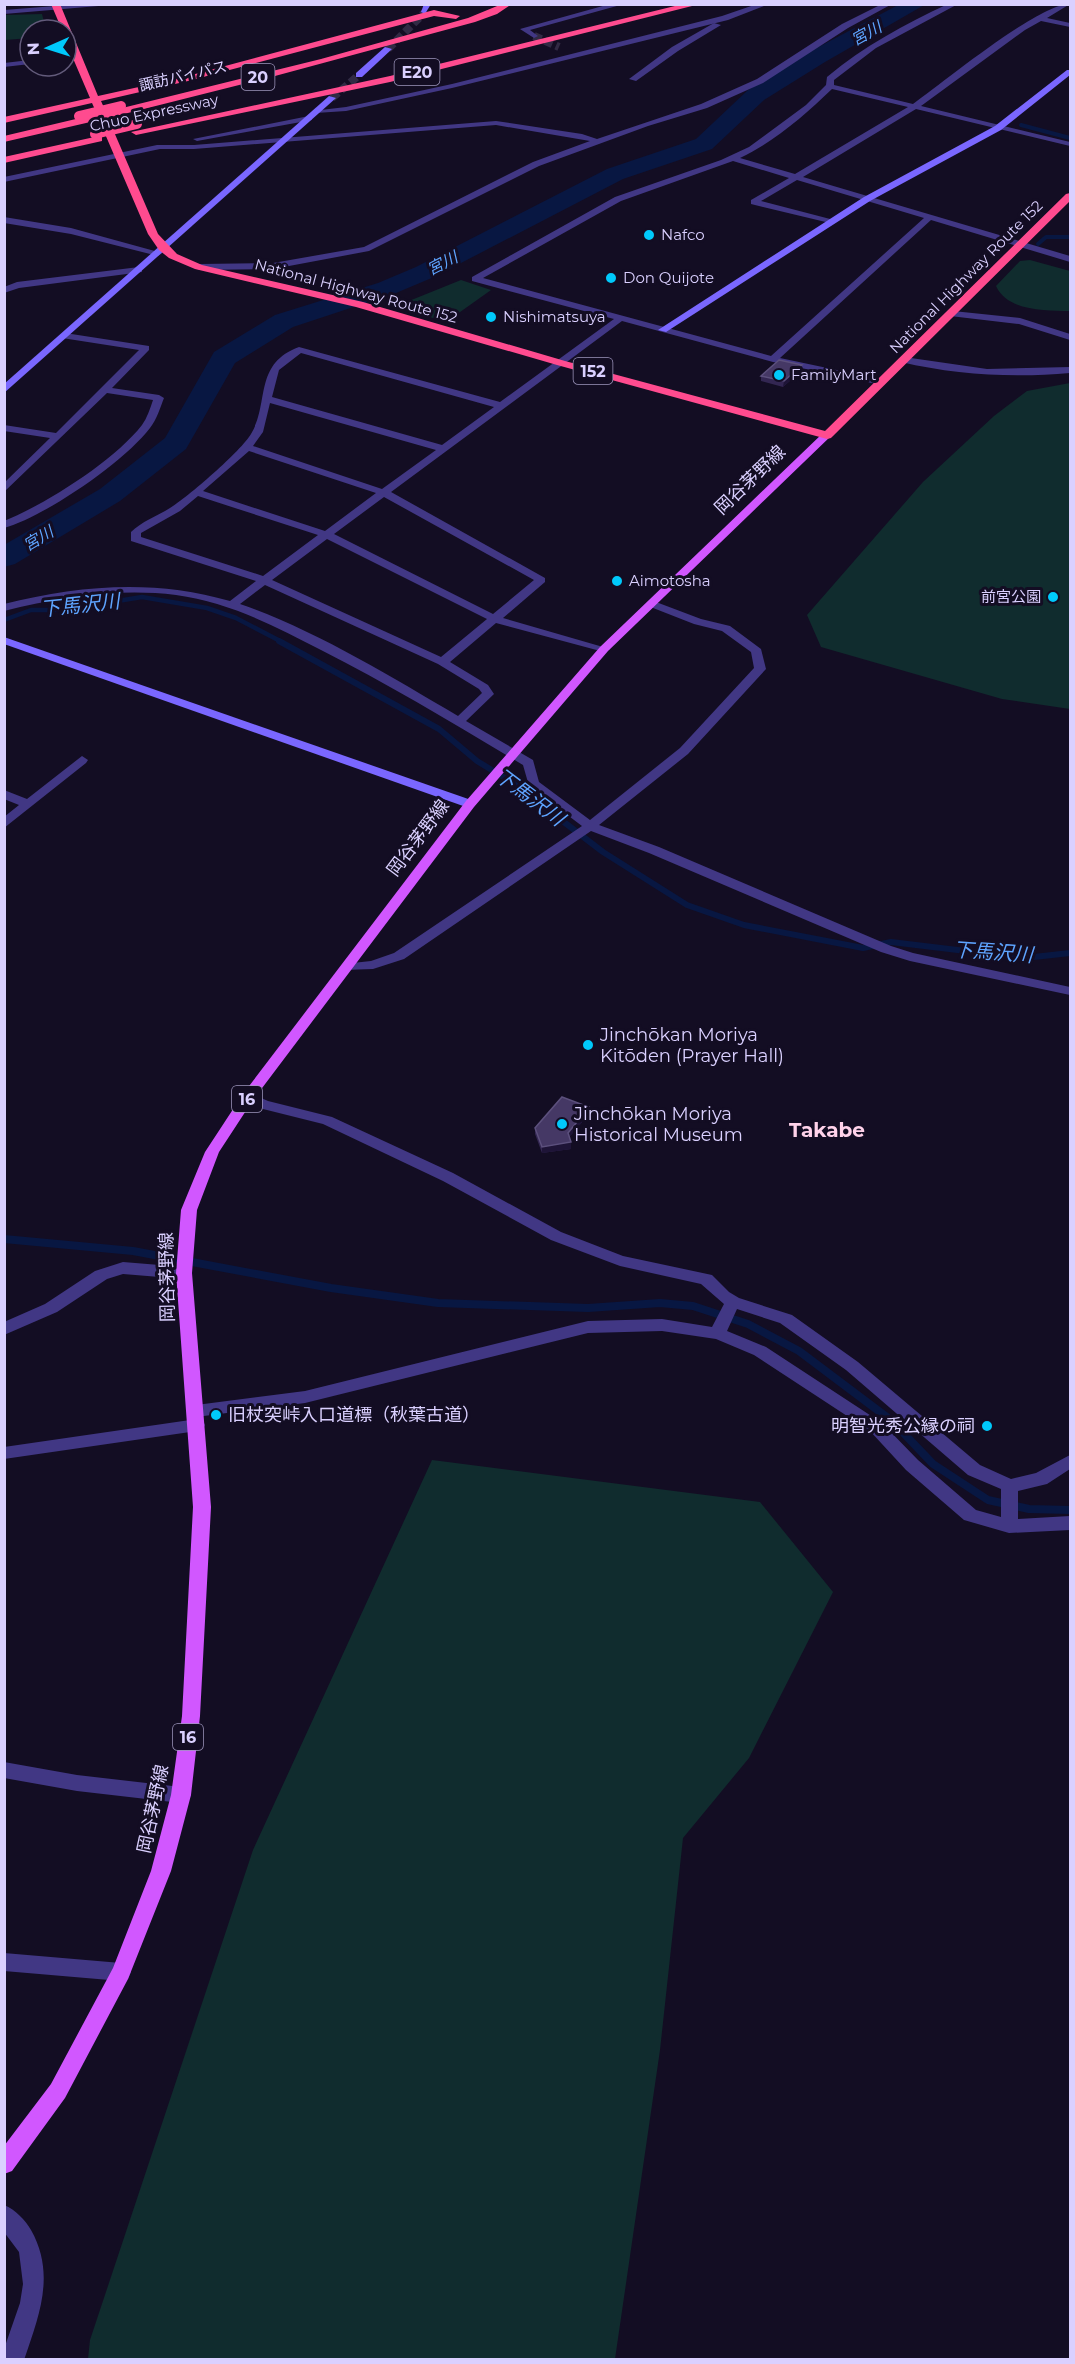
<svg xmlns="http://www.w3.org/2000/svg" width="1075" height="2364" font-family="Montserrat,'Noto Sans JP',sans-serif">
  <rect width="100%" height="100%" fill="#130d23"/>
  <g fill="#102c2e">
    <polygon points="42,14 46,30 30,30 30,38 5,40 5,15"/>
    <path d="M1030,260l40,11v40c-24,-1 -62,1 -74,-25l24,-25z"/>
    <polygon points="461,280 491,290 446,322 407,310 399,305"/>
    <polygon points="1070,383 1070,709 1002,699 821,647 807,615 923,482 994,416 1027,391"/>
    <polygon points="432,1460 760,1502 833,1592 749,1758 683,1838 660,2050 615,2359 88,2359 90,2340 253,1850"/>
  </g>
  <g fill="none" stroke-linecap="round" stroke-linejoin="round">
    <g stroke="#081742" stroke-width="4">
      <polyline points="1021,125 1070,138"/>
      <polyline points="1038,244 1046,237 1070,237"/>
    </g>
    <polyline stroke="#081742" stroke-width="4.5" points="4,620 31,610 62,610 142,597 207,608 236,618 282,642"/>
    <polyline stroke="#081742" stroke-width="6" points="279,641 439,729 477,761 513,783 603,852 687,905 744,925 863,948 891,942 1025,958 1070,953"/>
    <polyline stroke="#081742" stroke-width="8" points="4,1239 133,1251 331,1288 438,1303 588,1308 660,1303 693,1306 748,1324 799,1351 892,1421 933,1464 988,1500 1029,1509 1070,1510"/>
    <polygon fill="#081742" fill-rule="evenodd" points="900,4 926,4 825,62 764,100 712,149 623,179 434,277 396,293 293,327 235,363 186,449 120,501 15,564 4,567 4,545 100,489 165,438 214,352 275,315 378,283 416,267 607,169 696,139 748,90 809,52"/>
    <polyline stroke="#312a44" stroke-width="8" stroke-dasharray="8 4" stroke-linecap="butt" points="534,36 559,47"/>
    <g stroke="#312a44" stroke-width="8" stroke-dasharray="8 4" stroke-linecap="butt">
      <polyline points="388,49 425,12"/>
      <polyline points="332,98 359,75"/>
    </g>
    <g fill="#413784" fill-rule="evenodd">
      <polygon points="80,4 122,4 4,14 4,10"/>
      <polygon points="610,4 624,4 530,30 538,36 534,38 520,29"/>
      <polygon points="757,4 769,4 728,20 452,88 346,111 316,113 312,111 346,107 452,84 722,16"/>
      <polygon points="882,4 892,4 848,28 763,83 707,108 648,126 539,166 369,251 273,269 199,270 194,267 199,264 273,263 364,247 533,162 590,141 496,125 194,149 160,149 4,182 4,177 157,145 194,145 496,121 582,134 597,139 701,104 757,79 842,24"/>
      <path d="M948,4h10l-82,44 -42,32v5l79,19c31,-22 125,-100 157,-100l-23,14 23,5v4l-29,-6 -16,9 -104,76 149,36v4l-154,-37 -113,68 267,79v6l-139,-42 -151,138 104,22v4l-3,1 -108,-23 -151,-41 -231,171 154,86v4l-42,36 107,31 -6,3 -108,-29 -46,39 38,23 6,9 -28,27 67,39 6,22 51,38 90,-72 74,-80 -3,-16 -29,-21 -28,-7 -46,-18v-4h8l45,17 29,7 31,23 5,20 -78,85 -89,71 60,22 232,99 22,7 157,34v8l-160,-34 -29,-9 -232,-99 -58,-22 -187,128 -31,10 -30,1 -2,-3 2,-3 28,-3 23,-8 188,-127 -53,-40 -6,-21c-67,-40 -133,-80 -202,-115 -47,-24 -92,-48 -145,-55 -58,-7 -115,2 -172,16v-7c76,-19 150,-25 226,-3l26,-20 -125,-40v-9c10,-10 26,-16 39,-24 17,-10 72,-58 81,-74 19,-31 2,-70 48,-87l201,55 114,-83 -142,-38v-4l143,-80 106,-37 28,-13 57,-42 20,-20 1,-8c37,-31 78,-53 121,-73zM832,89l76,18 -113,67 -55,-16c34,-16 65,-43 92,-69zM733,161l56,17 -38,22v4l83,20v-4l-73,-19 36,-21 127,38 -153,138 -288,-78 138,-77zM301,353l193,54 -52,38 -170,-48 7,-27zM270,403l166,47 -54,39 -129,-43 10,-14zM249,451l127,42 -51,38 -122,-40zM198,496l120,39 -55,41 -122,-39v-4l39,-22zM384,497l150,83 -41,34 -159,-80zM327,539l160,80 -46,38 -169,-77zM265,585l173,79 41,25 3,4 -24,23c-68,-40 -145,-87 -218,-112z"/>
      <polygon points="714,23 721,25 678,51 636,81 629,79 672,47"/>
      <polygon points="79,54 79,58 66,59 66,55"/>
      <polygon points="30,60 30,64 4,67 4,63"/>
      <polygon points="309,116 312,116 312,120 197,141 193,139"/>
      <polygon points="4,217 71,228 162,253 158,256 71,234 4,223"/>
      <polygon points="139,267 142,268 142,272 19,288 4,293 4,287 17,282"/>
      <polygon points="953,311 1020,318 1070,334 1070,340 1019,324 950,316 948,314"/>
      <path d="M65,333l84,13v4l-37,38 47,7 5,3c-4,10 -7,21 -14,30 -26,34 -104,88 -146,100v-7c42,-17 110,-60 138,-96 5,-7 8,-16 11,-25l-46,-7 -103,99v-9l46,-45 -46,-7v-6l52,8 83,-83 -77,-12 -2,-2z"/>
      <path d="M904,357l83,12 83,-2v6c-56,5 -114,2 -169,-11l-2,-2z"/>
      <polygon points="82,756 88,760 86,763 4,828 4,817 19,805 4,799 4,790 27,799"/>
      <path d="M248,1092l20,9 64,16 121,56 108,59 62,24 89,19 17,17 10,6 53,17 66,47 122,103 31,14 25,-6 34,-18v14l-23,15 -29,7v28l52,-3v14l-61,3 -45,-13 -58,-50 -36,-39 -116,-76 -38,-16 -54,-8 -74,2 -283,70 -109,14 -6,-2 -2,-4 2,-4 6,-2 109,-14 283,-70 74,-2 50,8 12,-23 -23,-20 -81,-18 -69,-26 -108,-59 -120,-57 -64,-16 -18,-11 2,-3zM737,1309l43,14 66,47 122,105 33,14v28l-25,-7 -58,-50 -36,-37 -116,-76 -39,-16z"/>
      <polygon points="123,1262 184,1267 192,1273 184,1279 123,1274 107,1279 57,1312 4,1335 4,1322 45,1304 95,1271"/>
      <polygon points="197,1419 203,1421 205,1425 203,1429 197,1431 4,1459 4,1447"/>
      <polygon points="4,1762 77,1775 181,1787 188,1789 191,1795 188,1801 181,1803 77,1791 4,1778"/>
      <polygon points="4,1953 121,1963 128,1965 131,1972 128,1979 121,1981 4,1971"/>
      <path d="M4,2205c12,5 21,15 27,25 25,44 8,86 -7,130h-20v-11l16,-46 3,-19 -4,-32 -15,-20z"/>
    </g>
    <g fill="#7a67ff" fill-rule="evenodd">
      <polygon points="424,4 431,4 425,14 421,12"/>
      <polygon points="385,47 392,49 362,77 356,77 356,73"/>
      <polygon points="1067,70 1070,70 1070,75 1001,130 870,201 666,332 658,330 864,197 995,126"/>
      <polygon points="329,96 336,98 4,393 4,384"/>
      <polygon points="4,637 474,801 476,804 470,808 466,807 4,644"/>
    </g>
    <polygon fill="#d157ff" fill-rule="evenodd" points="823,433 832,435 608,651 474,807 253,1100 219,1152 197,1210 192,1273 211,1507 200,1716 191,1795 171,1871 128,1979 65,2098 12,2171 4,2174 4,2146 51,2084 113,1968 151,1871 171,1795 182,1716 193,1507 176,1273 181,1210 205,1152 243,1094 466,801 600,647"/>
    <g fill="#ff4b8f" fill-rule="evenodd">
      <polygon points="51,4 60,4 98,96 184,77 434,10 460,16 456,19 434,16 188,81 101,101 106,112 321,59 468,18 502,4 512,4 497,14 475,22 275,76 108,118 158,234 177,254 202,265 363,302 565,361 825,431 1066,194 1070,193 1070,201 831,438 827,439 557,365 356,307 195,269 169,258 159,250 148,234 99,120 4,142 4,136 97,114 92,103 4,123 4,117 90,98 66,42 66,30 62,30"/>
      <polygon points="683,4 700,4 390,82 136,135 131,132 390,76"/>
      <polygon points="99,136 102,137 102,141 4,163 4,157"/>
    </g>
    <g stroke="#ff4b8f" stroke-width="10">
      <polyline points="79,116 121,106"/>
      <polyline points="95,134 137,124"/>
    </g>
  </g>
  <g fill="#332652">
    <polygon points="801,371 783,387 761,381 761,376"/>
    <polygon points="589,1114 569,1137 571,1142 571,1149 542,1153 535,1134 535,1128"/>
  </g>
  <g fill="#1e1437">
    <polygon points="802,365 801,371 783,387 784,381"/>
    <polygon points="589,1107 589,1114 568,1139 568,1133"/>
    <polygon points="571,1142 571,1149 542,1153 542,1147"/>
  </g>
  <g fill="#453865" stroke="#5c507d" stroke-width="1.5">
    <polygon points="779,360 802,365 784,381 761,376"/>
    <polygon points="562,1097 589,1107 568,1133 571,1142 542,1147 535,1128"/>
  </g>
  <g fill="#00c9fb" stroke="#130d23" stroke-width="2">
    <circle cx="649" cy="235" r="6"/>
    <circle cx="611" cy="278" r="6"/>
    <circle cx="491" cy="317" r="6"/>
    <circle cx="779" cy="375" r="6"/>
    <circle cx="617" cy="581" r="6"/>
    <circle cx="1053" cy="597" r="6"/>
    <circle cx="588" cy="1045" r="6"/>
    <circle cx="562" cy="1124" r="6"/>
    <circle cx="216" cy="1415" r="6"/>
    <circle cx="987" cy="1426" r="6"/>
  </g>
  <g text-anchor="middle" stroke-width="6" stroke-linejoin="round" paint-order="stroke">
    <g font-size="15" fill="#dad0ff" stroke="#130d23">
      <text transform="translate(183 76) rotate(-13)" y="5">諏訪バイパス</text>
      <text transform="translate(154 113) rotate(-12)" y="5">Chuo Expressway</text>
      <text transform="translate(966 277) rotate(-45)" y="5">National Highway Route 152</text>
      <text transform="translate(356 291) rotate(15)" y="5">National Highway Route 152</text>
    </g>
    <g font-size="15" fill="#dad0ff" stroke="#130d23" text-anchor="start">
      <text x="661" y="240">Nafco</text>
      <text x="623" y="283">Don Quijote</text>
      <text x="503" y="322">Nishimatsuya</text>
      <text x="791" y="380">FamilyMart</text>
      <text x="629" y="586">Aimotosha</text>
      <text x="1041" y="602" text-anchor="end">前宮公園</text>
    </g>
    <g font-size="16" font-style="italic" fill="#5ea4ff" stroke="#130d23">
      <text transform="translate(866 33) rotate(-29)" y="6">宮川</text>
      <text transform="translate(442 263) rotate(-27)" y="6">宮川</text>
      <text transform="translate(38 538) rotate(-31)" y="6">宮川</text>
    </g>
    <g fill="#130d23" stroke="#9e96bd" stroke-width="1.5">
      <rect x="394.5" y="59" width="45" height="26" rx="4.5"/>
      <rect x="241.5" y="64" width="33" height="26" rx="4.5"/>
      <rect x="573.5" y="358" width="39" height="26" rx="4.5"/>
      <rect x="232" y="1086" width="30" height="26" rx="4.5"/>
      <rect x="173" y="1724" width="30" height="26" rx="4.5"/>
    </g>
    <g font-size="16" font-weight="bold" fill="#dad0ff">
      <text x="417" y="78">E20</text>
      <text x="258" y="83">20</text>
      <text x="593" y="377">152</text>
      <text x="247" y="1105">16</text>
      <text x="188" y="1743">16</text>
    </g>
    <g font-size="18" fill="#dad0ff" stroke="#130d23">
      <text transform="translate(750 480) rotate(-44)" y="6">岡谷茅野線</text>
      <text transform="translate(418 838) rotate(-53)" y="6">岡谷茅野線</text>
      <text transform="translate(167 1277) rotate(-91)" y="6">岡谷茅野線</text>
      <text transform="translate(153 1809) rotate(-78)" y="6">岡谷茅野線</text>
    </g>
    <g font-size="18" fill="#dad0ff" stroke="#130d23" text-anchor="start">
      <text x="600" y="1041">Jinchōkan Moriya<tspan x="600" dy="21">Kitōden (Prayer Hall)</tspan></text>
      <text x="574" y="1120">Jinchōkan Moriya<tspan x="574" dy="21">Historical Museum</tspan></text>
      <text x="228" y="1421">旧杖突峠入口道標（秋葉古道）</text>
      <text x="975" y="1432" text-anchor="end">明智光秀公縁の祠</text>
    </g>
    <g font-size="20" font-style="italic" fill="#5ea4ff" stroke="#130d23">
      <text transform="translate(80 605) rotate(-6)" y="7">下馬沢川</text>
      <text transform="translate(530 797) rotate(37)" y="7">下馬沢川</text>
      <text transform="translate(993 952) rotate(4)" y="7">下馬沢川</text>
    </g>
    <g font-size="20" font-weight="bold" fill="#ffd2ea" stroke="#130d23">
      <text x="827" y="1137">Takabe</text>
    </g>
  </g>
  <rect width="1075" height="2364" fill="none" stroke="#dad0ff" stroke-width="12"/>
  <g transform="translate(48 48) rotate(267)"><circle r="28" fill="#130d23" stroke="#635b7b" stroke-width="1.5"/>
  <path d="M0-4.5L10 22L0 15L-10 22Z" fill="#00c9fb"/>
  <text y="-9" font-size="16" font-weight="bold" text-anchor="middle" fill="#dad0ff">N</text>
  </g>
</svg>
